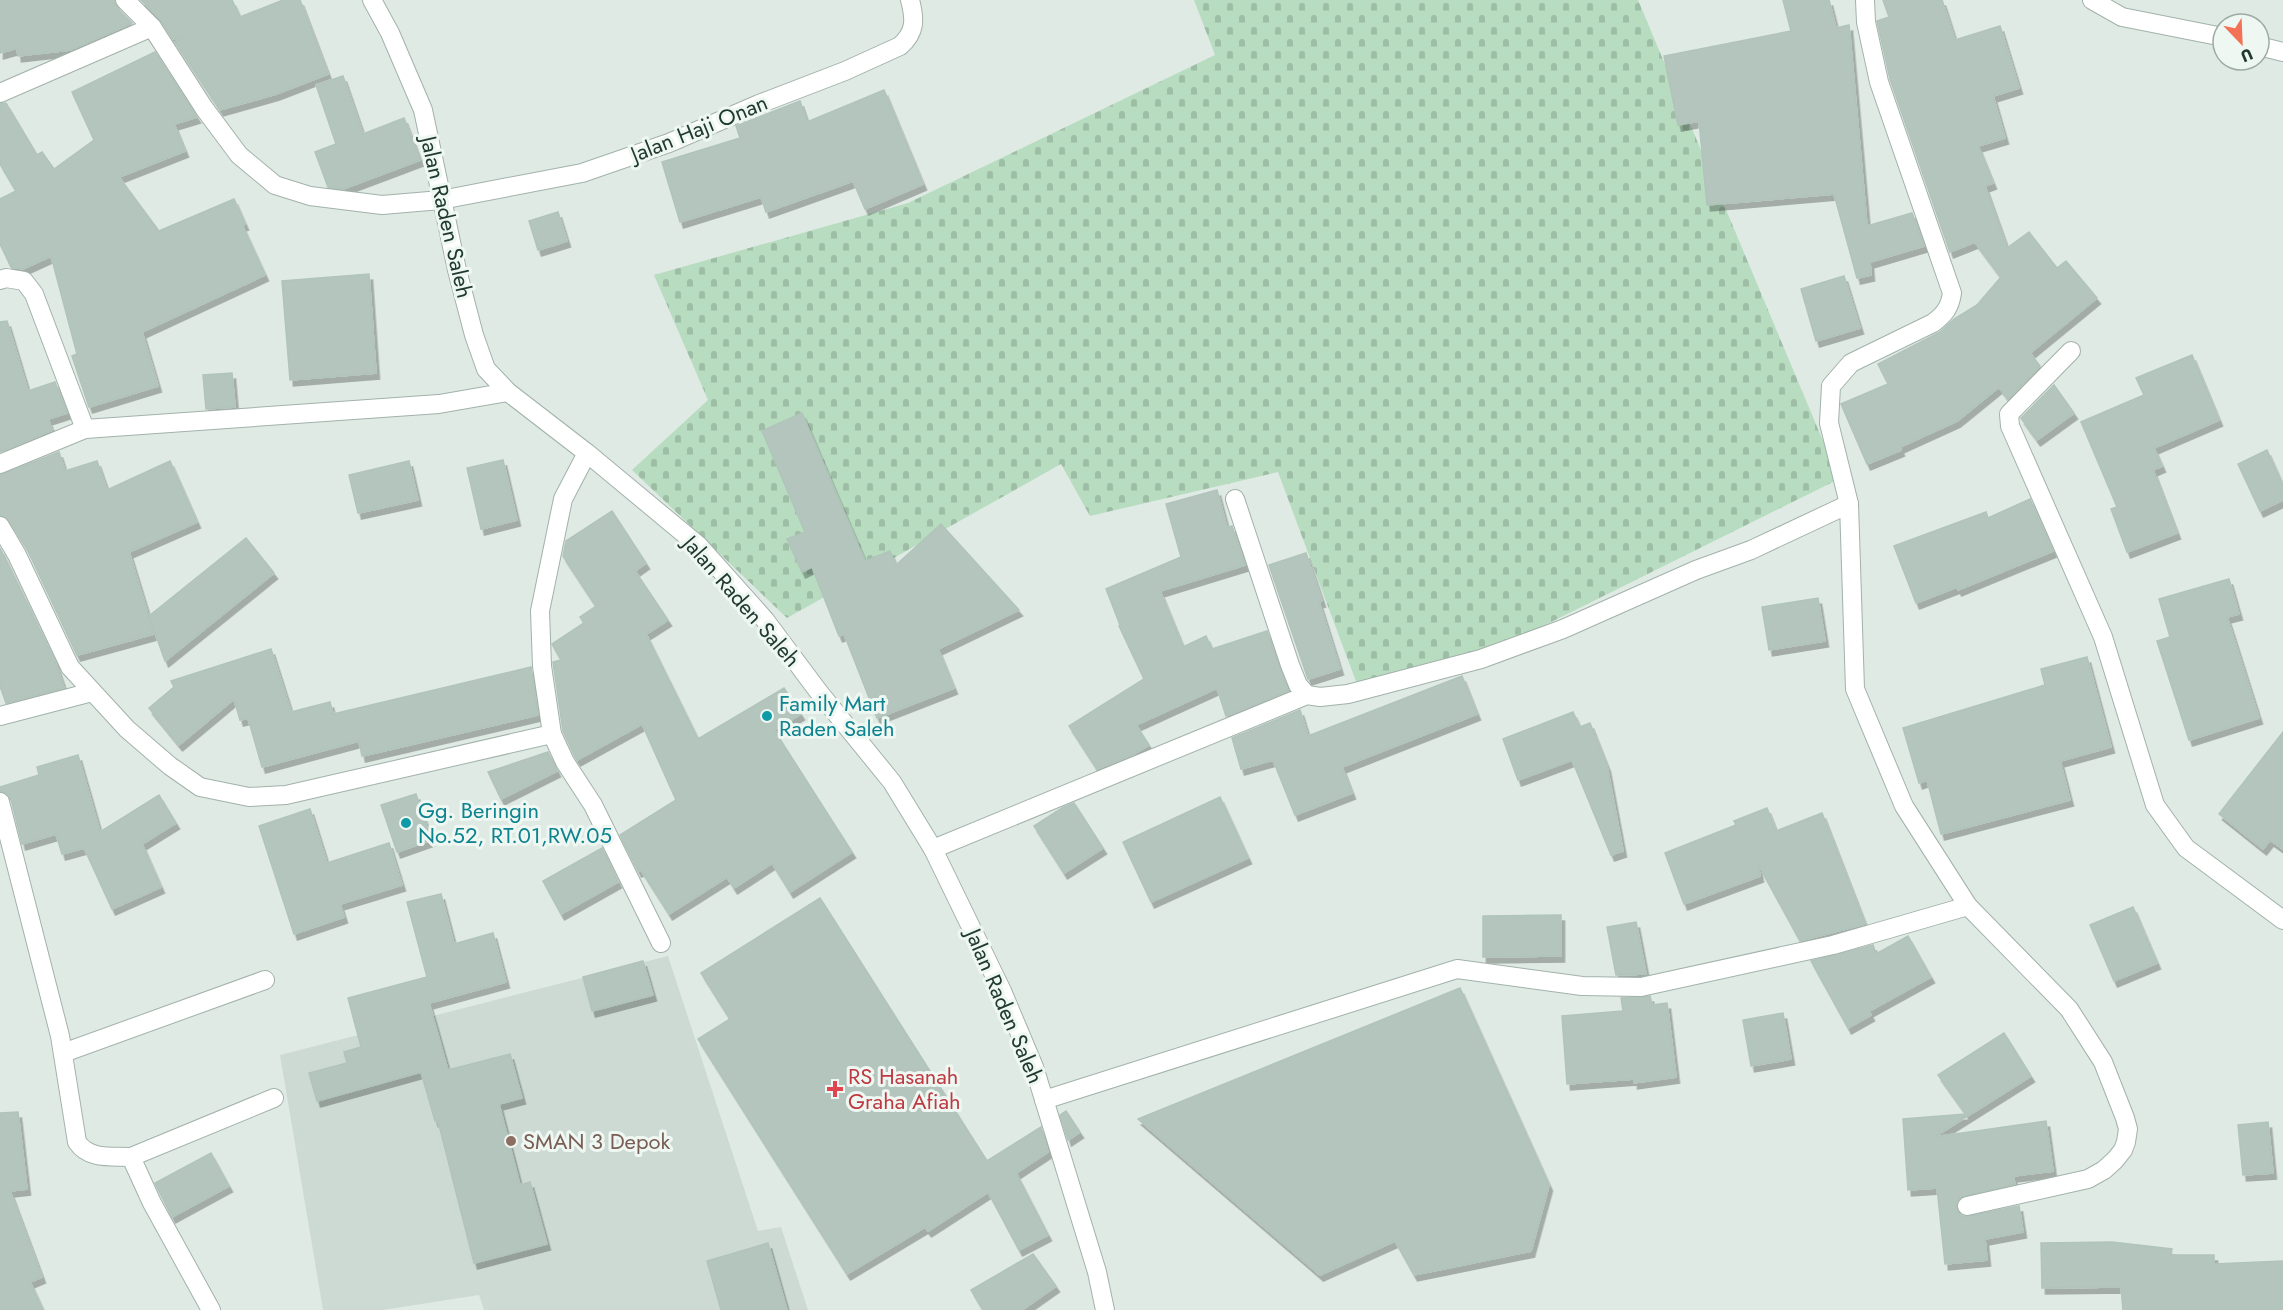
<svg xmlns="http://www.w3.org/2000/svg" width="2283" height="1310" font-family="Jost,sans-serif">
  <defs>
    <pattern id="cemetery-stones" width="16" height="16" patternUnits="userSpaceOnUse" patternTransform="scale(1.5)"><rect width="16" height="16" fill="#b7dcbf"/><path d="M2 7V4a2 2 0 0 1 4 0v3zM10 15v-3a2 2 0 0 1 4 0v3z" fill="#9dbea5"/></pattern>
    <filter id="shadow"><feDropShadow dx="3.5" dy="6" stdDeviation="0" flood-color="#0004"/></filter>
  </defs>
  <rect width="100%" height="100%" fill="#dfeae4"/>
  <polygon fill="#cddad3" points="668,956 758,1231 781,1227 808,1310 484,1310 479,1295 383,1310 323,1310 280,1055"/>
  <polygon fill="url(#cemetery-stones)" points="1194,0 1638,0 1839,479 1525,635 1361,695 1278,472 1090,516 1061,464 787,618 632,470 708,400 654,275 908,203 1215,55"/>
  <g fill="#b4c5bd" stroke="#b1c4bb" stroke-width="1.5" filter="url(#shadow)">
    <polygon points="0,0 114,0 117,8 132,23 70,50 18,56 17,48 0,53"/>
    <polygon points="141,0 232,0 240,17 283,0 300,0 328,74 276,94 220,110 175,42 186,37 173,39 160,19"/>
    <polygon points="1783,0 1829,0 1836,28 1849,25 1867,226 1912,213 1924,246 1870,262 1871,275 1857,278 1834,194 1707,205 1699,121 1678,125 1664,56 1791,31"/>
    <polygon points="1883,0 1942,0 1955,40 2000,26 2019,88 1993,96 2005,138 1978,146 1993,183 1985,186 2007,248 2029,232 2057,268 2066,261 2097,298 2030,353 2040,366 2008,399 1999,387 1957,421 1900,447 1901,450 1867,464 1841,404 1888,384 1878,364 1940,332 1954,319 1977,305 2001,277 1975,242 1950,252 1890,79 1877,21 1889,17"/>
    <polygon points="155,52 197,117 174,124 185,151 119,177 159,231 234,199 245,224 242,225 265,275 142,332 158,386 89,407 72,356 77,354 51,256 23,269 11,267 0,244 0,199 16,191 0,164 0,104 6,103 37,155 42,152 54,169 94,140 72,92"/>
    <polygon points="343,76 363,134 404,118 420,160 343,189 328,187 315,152 336,144 316,85"/>
    <polygon points="884,90 923,184 865,209 853,181 766,212 761,197 680,222 662,162 740,138 736,126 800,101 807,122"/>
    <polygon points="558,212 567,241 538,250 529,221"/>
    <polygon points="369,274 376,373 290,380 282,281"/>
    <polygon points="1844,276 1860,328 1816,341 1801,289"/>
    <polygon points="7,321 28,391 55,382 67,413 48,419 52,430 0,452 0,322"/>
    <polygon points="2192,355 2219,420 2154,448 2162,466 2153,470 2177,533 2127,552 2111,509 2117,507 2081,422 2144,395 2136,378"/>
    <polygon points="232,373 235,407 206,409 203,375"/>
    <polygon points="2054,385 2074,413 2037,440 2021,418"/>
    <polygon points="802,413 865,561 890,551 896,565 941,524 1019,610 938,649 954,688 877,718 844,634 839,636 812,567 802,572 787,539 805,532 762,431"/>
    <polygon points="2267,450 2283,486 2283,500 2260,511 2238,464"/>
    <polygon points="59,452 65,471 97,461 107,490 170,461 197,522 129,552 154,634 77,655 27,549 9,520 0,515 0,475"/>
    <polygon points="503,460 517,520 481,529 467,468"/>
    <polygon points="409,461 418,500 358,513 349,475"/>
    <polygon points="1217,490 1227,528 1232,526 1245,565 1160,591 1183,647 1206,636 1212,649 1267,631 1288,691 1226,716 1217,688 1136,725 1149,745 1134,754 1097,769 1069,726 1144,679 1119,626 1120,625 1106,589 1181,557 1166,504"/>
    <polygon points="2030,499 2053,551 1958,590 1957,587 1916,603 1894,546 1986,512 1988,518"/>
    <polygon points="612,511 646,563 635,571 668,620 646,634 698,739 784,688 801,714 774,730 852,852 790,892 772,863 734,888 727,877 669,914 641,870 638,871 620,835 676,800 642,724 577,760 575,757 563,731 553,662 561,660 552,644 584,623 580,617 596,606 563,556 566,541"/>
    <polygon points="246,538 274,573 165,661 149,616"/>
    <polygon points="0,548 55,661 64,688 6,703 0,686"/>
    <polygon points="1306,553 1322,601 1319,602 1340,669 1308,679 1269,565"/>
    <polygon points="2229,579 2239,614 2227,617 2259,718 2189,740 2157,641 2170,637 2159,599"/>
    <polygon points="1818,598 1825,641 1769,650 1762,607"/>
    <polygon points="271,649 291,712 330,702 333,714 531,667 538,715 362,756 359,741 262,767 248,718 240,720 234,699 179,745 149,708 174,687 171,681"/>
    <polygon points="2087,657 2111,747 2060,761 2070,800 1941,834 1927,780 1919,783 1903,728 2045,685 2041,669"/>
    <polygon points="1462,676 1477,714 1342,767 1352,793 1295,815 1273,760 1241,769 1232,738 1300,710 1308,736"/>
    <polygon points="1573,712 1580,727 1590,723 1607,766 1623,851 1611,855 1572,760 1518,780 1503,739"/>
    <polygon points="2283,732 2283,849 2270,840 2263,849 2219,814"/>
    <polygon points="548,752 557,771 501,799 488,772"/>
    <polygon points="78,755 100,832 159,795 176,823 142,844 161,887 112,909 84,848 62,854 56,834 22,844 11,799 8,794 0,791 0,787 39,775 37,767"/>
    <polygon points="416,794 431,840 397,852 381,805"/>
    <polygon points="1220,797 1248,858 1151,902 1123,842"/>
    <polygon points="1074,803 1103,848 1064,873 1034,826 1062,808"/>
    <polygon points="1767,808 1776,831 1822,813 1865,924 1800,941 1758,864 1760,876 1684,904 1665,853 1736,825 1734,821"/>
    <polygon points="310,809 327,863 389,843 402,885 340,904 344,917 294,934 259,826"/>
    <polygon points="602,848 618,882 561,914 543,881"/>
    <polygon points="441,894 454,944 493,933 506,982 429,1003 448,1070 510,1054 522,1098 499,1104 520,1185 530,1182 547,1244 474,1263 438,1121 435,1121 421,1072 317,1101 309,1073 347,1063 344,1052 361,1047 348,998 427,977 407,902"/>
    <polygon points="820,898 987,1161 1041,1127 1048,1152 1016,1173 1048,1235 1019,1250 988,1192 928,1231 925,1227 847,1274 698,1039 730,1019 701,973"/>
    <polygon points="2133,907 2157,963 2114,981 2090,925"/>
    <polygon points="1561,915 1561,956 1483,957 1483,916"/>
    <polygon points="1636,922 1646,974 1616,975 1607,927"/>
    <polygon points="1908,936 1931,977 1869,1011 1871,1015 1848,1028 1811,961 1873,945 1876,954"/>
    <polygon points="643,961 653,995 592,1011 583,977"/>
    <polygon points="1460,988 1549,1185 1531,1251 1414,1275 1395,1241 1320,1275 1138,1119"/>
    <polygon points="1650,996 1652,1005 1667,1003 1676,1077 1634,1083 1634,1079 1567,1084 1562,1016 1623,1011 1621,998"/>
    <polygon points="1783,1013 1791,1059 1751,1066 1743,1020"/>
    <polygon points="2004,1033 2031,1076 1934,1137 2046,1121 2053,1171 2013,1176 2015,1184 1960,1197 1956,1208 1959,1214 1964,1217 2019,1206 2023,1232 1985,1239 1987,1260 1945,1264 1937,1188 1908,1190 1903,1119 1966,1114 1938,1075"/>
    <polygon points="1066,1111 1080,1132 1068,1140 1060,1115"/>
    <polygon points="18,1112 27,1189 10,1191 42,1277 30,1282 43,1310 0,1310 0,1113"/>
    <polygon points="2268,1122 2273,1173 2243,1175 2238,1125"/>
    <polygon points="211,1153 229,1186 172,1217 155,1183"/>
    <polygon points="2112,1242 2172,1249 2171,1255 2214,1255 2214,1264 2283,1261 2283,1310 2123,1310 2121,1287 2042,1288 2041,1243"/>
    <polygon points="768,1243 787,1310 721,1310 707,1261"/>
    <polygon points="1033,1254 1056,1286 1022,1310 983,1310 971,1290"/>
  </g>
  <g fill="none" stroke-linecap="round" stroke-linejoin="round">
    <g stroke="#a2b2ab" stroke-width="20">
      <g id="minor">
        <path d="M125,0l27,27 52,81 35,47 36,30 35,11 72,9 59,-5 141,-27 87,-30 90,-39 86,-33 55,-25c16,-14 15,-27 10,-46"/>
        <path d="M1865,0l1,22 13,60 73,211c-2,14 -7,21 -19,30l-82,40 -20,23 -2,37 20,81 6,185 49,117 64,100 101,103 34,53 22,56 3,11 -2,13 -3,8 -8,10 -11,10 -16,9 -121,27"/>
        <polyline points="2092,0 2122,17 2223,37"/>
        <polyline points="2259,46 2283,52"/>
        <polyline points="0,93 152,27"/>
        <polyline points="0,280 6,278 24,281 34,294 85,429"/>
        <polyline points="2071,351 2009,414 2010,426 2103,637 2155,805 2186,848 2283,920"/>
        <polyline points="587,453 563,499 540,611 542,666 552,734 565,762 593,805 661,943"/>
        <polyline points="0,464 85,429 439,404 508,392"/>
        <polyline points="1235,499 1290,665 1298,685 1307,695"/>
        <polyline points="0,526 17,555 70,667 127,729 170,766 200,787 249,797 286,795 552,734"/>
        <polyline points="0,716 92,692"/>
        <path d="M0,802l60,234 17,106c12,18 34,14 54,15l21,46 59,107"/>
        <polyline points="933,849 1307,695 1320,697 1348,694 1481,659 1563,629 1696,570 1751,550 1849,504"/>
        <polyline points="63,1053 265,980"/>
        <polyline points="1044,1100 1457,969 1582,986 1641,987 1833,945 1968,906"/>
        <polyline points="131,1157 274,1098"/>
      </g>
    </g>
    <g stroke="#a2b2ab" stroke-width="20">
      <polyline id="tertiary" points="372,0 390,33 423,110 457,270 474,335 486,369 508,392 587,453 699,546 765,620 818,691 892,782 933,849 1002,991 1034,1067 1097,1272 1105,1310"/>
    </g>
    <use href="#minor" stroke="#fff" stroke-width="18"/>
    <use href="#tertiary" stroke="#fff" stroke-width="18"/>
  </g>
  <g fill="#0f9aa8" stroke="#eff7f2" stroke-width="2">
    <circle cx="767" cy="716" r="6"/>
    <circle cx="406" cy="823" r="6"/>
  </g>
  <path fill="#e0444e" stroke="#eff7f2" stroke-width="2" d="M832 1080h6v6h6v6h-6v6h-6v-6h-6v-6h6z"/>
  <circle fill="#8d6e63" stroke="#eff7f2" stroke-width="2" cx="511" cy="1141" r="6"/>
  <g text-anchor="middle" stroke-width="6" stroke-linejoin="round" paint-order="stroke">
    <g font-size="22" fill="#203a31" stroke="#eff7f2">
      <text transform="translate(699 128) rotate(-22)" y="8">Jalan Haji Onan</text>
      <text transform="translate(447 217) rotate(77)" y="8">Jalan Raden Saleh</text>
      <text transform="translate(742 601) rotate(49)" y="8">Jalan Raden Saleh</text>
      <text transform="translate(1005 1006) rotate(67)" y="8">Jalan Raden Saleh</text>
    </g>
    <g font-size="22" fill="#0d838f" stroke="#eff7f2" text-anchor="start">
      <text x="779" y="711">Family Mart<tspan x="779" dy="25">Raden Saleh</tspan></text>
      <text x="418" y="818">Gg. Beringin<tspan x="418" dy="25">No.52, RT.01,RW.05</tspan></text>
    </g>
    <g font-size="22" fill="#be3a42" stroke="#eff7f2" text-anchor="start">
      <text x="848" y="1084">RS Hasanah<tspan x="848" dy="25">Graha Afiah</tspan></text>
    </g>
    <g font-size="22" fill="#785e54" stroke="#eff7f2" text-anchor="start">
      <text x="523" y="1149">SMAN 3 Depok</text>
    </g>
  </g>
  <g transform="translate(2241 42) rotate(157)"><circle r="28" fill="#eff7f2" stroke="#9caba5" stroke-width="1.5"/>
  <path d="M0-4.5L10 22L0 15L-10 22Z" fill="#f37154"/>
  <text y="-9" font-size="16" font-weight="bold" text-anchor="middle" fill="#203a31">U</text>
  </g>
</svg>
